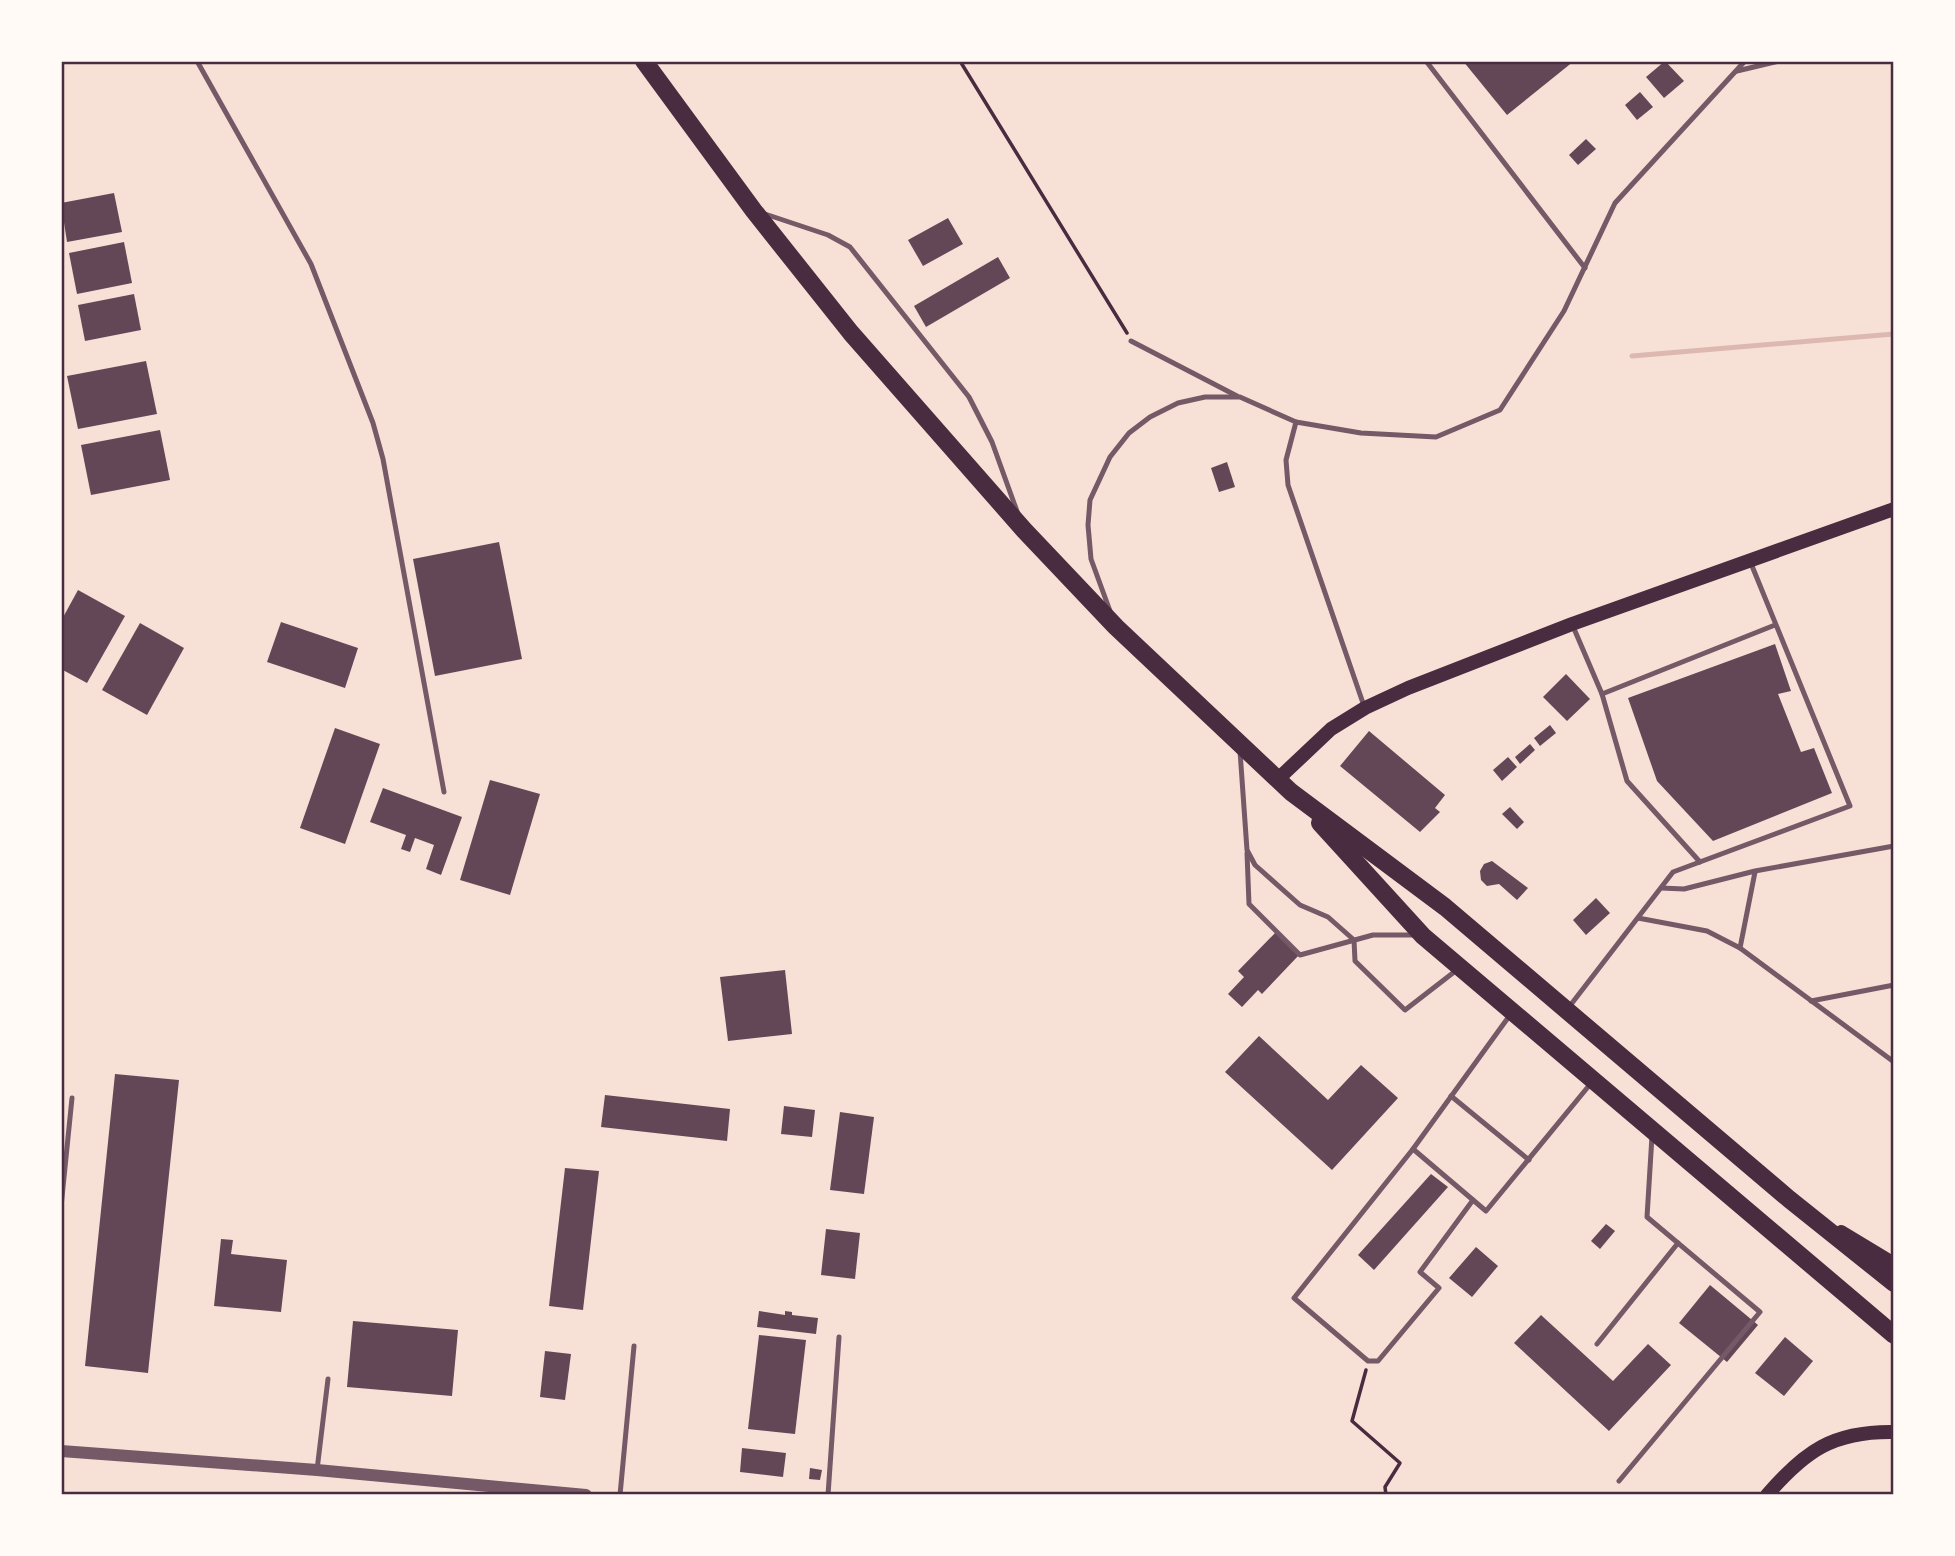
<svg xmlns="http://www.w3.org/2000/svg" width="1955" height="1556" font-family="Roboto,sans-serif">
  <rect width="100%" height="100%" fill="#f7e1d7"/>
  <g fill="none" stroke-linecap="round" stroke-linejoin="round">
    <polyline stroke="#dcb8b0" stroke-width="5" points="1632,356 1894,334"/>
  </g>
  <g fill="#644757">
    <polygon points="1463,61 1574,61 1507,115"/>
    <polygon points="1665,61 1684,81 1664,98 1646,77"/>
    <polygon points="1640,92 1653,107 1637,120 1625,105"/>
    <polygon points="1586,139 1596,149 1578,165 1569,155"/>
    <polygon points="114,193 122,232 67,242 61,203"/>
    <polygon points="948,218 963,244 923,266 908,240"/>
    <polygon points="124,242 132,283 77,294 69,253"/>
    <polygon points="998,257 1010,278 926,327 914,306"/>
    <polygon points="134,294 141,330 85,341 78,305"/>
    <polygon points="146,361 157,414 78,429 67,376"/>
    <polygon points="160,430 170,480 91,495 81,445"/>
    <polygon points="1227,462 1235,487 1219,492 1211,468"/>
    <polygon points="499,542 522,659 435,676 413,559"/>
    <polygon points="78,590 125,616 87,683 61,669 61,621"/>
    <polygon points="281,622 358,648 345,688 267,662"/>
    <polygon points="140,623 184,648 147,715 102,690"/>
    <polygon points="1775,644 1791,691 1778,694 1801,752 1814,748 1832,793 1713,841 1657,781 1628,698"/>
    <polygon points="1566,674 1590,699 1567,721 1543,697"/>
    <polygon points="1550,725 1556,733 1540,746 1534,738"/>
    <polygon points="335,728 380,744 345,844 300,828"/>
    <polygon points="1369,731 1445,795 1435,808 1440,812 1420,832 1340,766"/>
    <polygon points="1530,744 1535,750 1520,764 1515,757"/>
    <polygon points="1508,757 1517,767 1502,781 1493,770"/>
    <polygon points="490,780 540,794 510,895 460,880"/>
    <polygon points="383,788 462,817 441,875 426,869 434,845 415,838 410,852 401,849 406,835 370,822"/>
    <polygon points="1510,807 1524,822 1517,829 1502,814"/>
    <polygon points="1492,861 1528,888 1517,900 1499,884 1487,886 1481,880 1480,871 1484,864"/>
    <polygon points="1596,898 1610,913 1586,935 1573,920"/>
    <polygon points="1276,932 1299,955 1262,994 1258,990 1242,1007 1228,994 1244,977 1238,971"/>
    <polygon points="785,970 792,1034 728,1041 720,977"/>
    <polygon points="1259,1036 1328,1100 1361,1065 1398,1098 1332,1170 1225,1072"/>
    <polygon points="115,1074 179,1080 148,1373 85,1366"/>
    <polygon points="605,1095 730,1109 727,1141 601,1127"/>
    <polygon points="784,1106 815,1110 812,1137 781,1134"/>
    <polygon points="840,1112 874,1117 864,1194 830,1190"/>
    <polygon points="565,1168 599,1171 583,1310 549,1306"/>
    <polygon points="1431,1174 1448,1187 1374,1270 1358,1255"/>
    <polygon points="1606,1224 1615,1231 1600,1249 1591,1241"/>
    <polygon points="826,1229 860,1233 855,1279 821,1275"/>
    <polygon points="221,1239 233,1240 231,1254 287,1260 281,1312 214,1306"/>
    <polygon points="1476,1247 1498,1266 1472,1297 1449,1278"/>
    <polygon points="1710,1285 1758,1325 1727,1362 1679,1323"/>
    <polygon points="759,1311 785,1315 785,1311 792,1312 792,1315 818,1318 816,1334 757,1327"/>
    <polygon points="1541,1315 1613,1381 1648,1344 1671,1365 1609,1431 1514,1343"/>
    <polygon points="353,1321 458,1330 452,1396 347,1387"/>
    <polygon points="759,1335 806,1340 795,1434 748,1429"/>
    <polygon points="1785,1337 1813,1361 1784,1396 1755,1373"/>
    <polygon points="545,1351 571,1354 565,1400 540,1397"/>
    <polygon points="742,1448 786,1453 783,1477 740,1472"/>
    <polygon points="810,1468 822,1470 820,1480 809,1479"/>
  </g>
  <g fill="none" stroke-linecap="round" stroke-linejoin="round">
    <g stroke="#4a2c40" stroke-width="3.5">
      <polyline points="960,61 1127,333"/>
      <polyline points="1366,1370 1352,1421 1400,1463 1385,1487 1386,1495"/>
    </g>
    <g stroke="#755966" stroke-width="5">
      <polyline points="197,61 311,264 373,423 383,459 444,792"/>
      <polyline points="1426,61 1585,268"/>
      <polyline points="1737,71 1779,61"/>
      <polyline points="765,214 828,235 850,247 969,397 992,442 1018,514"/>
      <polyline points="1131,341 1237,396"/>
      <polyline points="1296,422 1286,460 1288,485 1364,706"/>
      <polyline points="1110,611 1091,559 1088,525 1090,500 1110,457 1129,433 1150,417 1178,403 1205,397 1240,397 1296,422 1361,433 1436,437 1500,410 1564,311 1615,203 1745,61"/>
      <polyline points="1572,624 1602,694 1775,625"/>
      <polyline points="1602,694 1627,781 1700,862"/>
      <polyline points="1240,751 1247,850 1255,865 1300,905 1328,917 1354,940 1355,961 1405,1010 1458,969"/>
      <polyline points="1247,853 1249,904 1300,955 1373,935 1416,935"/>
      <polyline points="1661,888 1684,889 1755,871 1894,846"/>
      <polyline points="1638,918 1707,931 1740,948 1894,1062"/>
      <polyline points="1740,948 1755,872"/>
      <polyline points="1811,1001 1894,985"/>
      <polyline points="1569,1007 1673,872 1850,806 1750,561"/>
      <polyline points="1451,1096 1529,1160"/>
      <polyline points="1413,1149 1486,1211 1592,1082"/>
      <polyline points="1473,1200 1420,1272 1439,1288 1378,1361 1368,1361 1294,1298 1413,1149 1510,1015"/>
      <polyline points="61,1207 72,1098"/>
      <polyline points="1597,1344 1678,1243"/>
      <polyline points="317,1470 328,1379"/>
      <polyline points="1619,1481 1760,1312 1647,1217 1652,1136"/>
      <polyline points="620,1495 634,1346"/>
      <polyline points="828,1495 839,1337"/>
    </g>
    <polyline stroke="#755966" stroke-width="12" points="61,1451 317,1470 586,1495"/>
    <g stroke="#4a2c40" stroke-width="14">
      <polyline points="1277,780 1331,729 1365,708 1408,688 1572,624 1894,509"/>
      <polyline points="1841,1232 1894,1264"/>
      <path d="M1767,1495c38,-44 66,-64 127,-63"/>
    </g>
    <g stroke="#4a2c40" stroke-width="18">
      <polyline points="644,61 754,211 851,333 1024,530 1116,627 1291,792 1445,907 1789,1199 1894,1283"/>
      <polyline points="1320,823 1423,936 1894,1335"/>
    </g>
  </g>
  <rect width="1955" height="1556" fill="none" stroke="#fffaf5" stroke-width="126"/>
  <rect x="63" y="63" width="1829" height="1430" fill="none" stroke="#4a2c40" stroke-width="2.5"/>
</svg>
